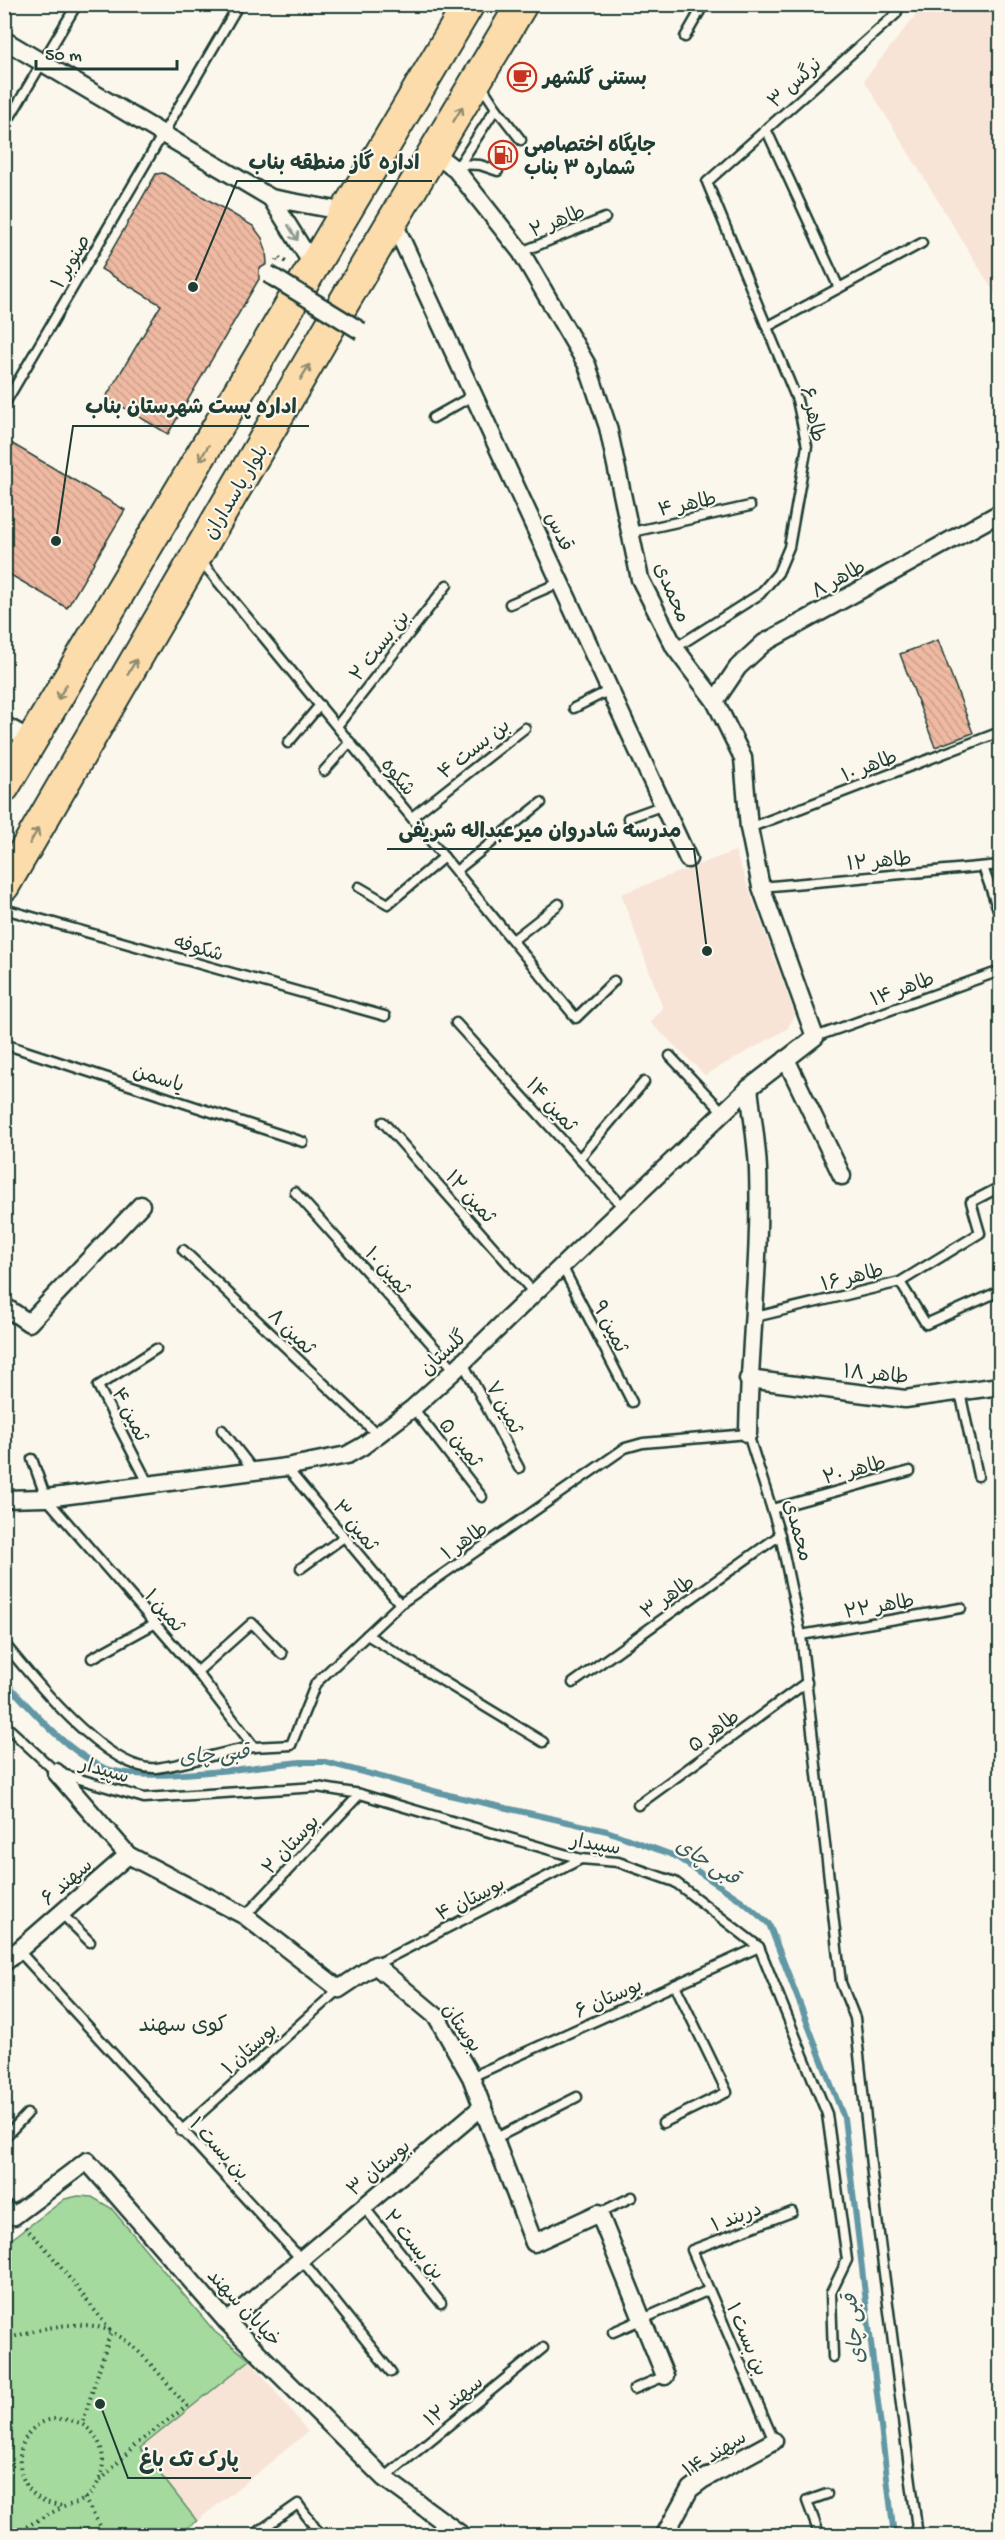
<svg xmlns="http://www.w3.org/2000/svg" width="1005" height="2540" font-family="'Gochi Hand','Playpen Sans Arabic',sans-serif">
  <defs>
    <pattern id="building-back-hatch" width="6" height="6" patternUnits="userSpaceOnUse" patternTransform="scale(1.5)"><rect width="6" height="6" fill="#efb9a2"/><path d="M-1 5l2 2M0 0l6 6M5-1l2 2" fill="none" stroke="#cca08c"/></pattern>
  </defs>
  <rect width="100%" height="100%" fill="#fbf7ec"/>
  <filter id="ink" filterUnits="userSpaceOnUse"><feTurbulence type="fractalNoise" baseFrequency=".0167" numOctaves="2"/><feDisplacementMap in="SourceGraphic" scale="12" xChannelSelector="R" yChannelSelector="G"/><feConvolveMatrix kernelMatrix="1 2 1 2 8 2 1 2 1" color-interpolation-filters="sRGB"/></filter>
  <g filter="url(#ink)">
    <g fill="#f7e4d6">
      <polygon points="924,5 1000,5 1000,302 864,80"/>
      <polygon points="735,851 795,1015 787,1029 705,1075 650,1022 663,1008 621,894"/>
      <polygon points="250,2360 308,2432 197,2521 139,2449"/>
    </g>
    <polygon fill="#a4da9d" stroke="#628c68" stroke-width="1.5" points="78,2196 92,2197 111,2208 215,2332 250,2360 140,2448 197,2521 176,2535 5,2535 5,2244 65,2199"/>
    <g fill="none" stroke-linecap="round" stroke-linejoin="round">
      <path stroke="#6298a5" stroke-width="6" d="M4,1680c29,31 58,67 96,86 40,20 153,0 201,-4h24l124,33 158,36 68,25 67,45 27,23 75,194 50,418"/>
    </g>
    <g fill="url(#building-back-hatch)" stroke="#1f3d34" stroke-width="1.5">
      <polygon points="163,173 253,226 262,238 266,251 267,264 259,269 259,279 168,434 106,397 161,305 101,269 156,174"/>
      <polygon points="4,439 125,510 67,608 4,571"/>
      <polygon points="938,640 973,733 935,747 900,654"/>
    </g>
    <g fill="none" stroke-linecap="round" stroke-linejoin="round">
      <g stroke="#1f3d34" stroke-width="13">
        <g id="lane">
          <polyline points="685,37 704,4"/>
          <polyline points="481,85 496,108 521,140"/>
          <polyline points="4,127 77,4"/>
          <polyline points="766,129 839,288"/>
          <polyline points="461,162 496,108"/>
          <polyline points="456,164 480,165 498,171"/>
          <polyline points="521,252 605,218"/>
          <polyline points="767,327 922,243"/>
          <polyline points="4,405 239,4"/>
          <polyline points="433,418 474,395"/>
          <polyline points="632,532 750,506"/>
          <polyline points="201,561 576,1018 614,981"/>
          <polyline points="510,604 561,582"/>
          <polyline points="675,648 760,594 778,573 789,547 807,446 797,400 707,182 896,14 900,4"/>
          <polyline points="574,708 610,690"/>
          <polyline points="337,726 447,585"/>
          <polyline points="288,743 320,705"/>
          <polyline points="324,771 350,742"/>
          <polyline points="412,817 525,728"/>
          <polyline points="628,818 664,805"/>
          <polyline points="749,828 1000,732"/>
          <polyline points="983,867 1000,915"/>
          <polyline points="456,871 541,803"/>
          <polyline points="359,887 388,904 444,857"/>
          <polyline points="761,887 1000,865"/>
          <polyline points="4,909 385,1016"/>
          <polyline points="513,940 559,904"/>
          <polyline points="456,1023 623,1207"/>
          <polyline points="815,1037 1000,971"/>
          <polyline points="4,1044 303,1142"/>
          <polyline points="670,1056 724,1113"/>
          <polyline points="383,1122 534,1293"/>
          <polyline points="579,1159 644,1082"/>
          <polyline points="295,1192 455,1370"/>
          <polyline points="183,1250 378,1435"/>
          <polyline points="562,1266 632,1402"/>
          <polyline points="900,1282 980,1233 971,1202 1000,1187"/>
          <polyline points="755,1317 900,1282 926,1324 1000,1291"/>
          <polyline points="463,1363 519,1468"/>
          <polyline points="960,1392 978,1476"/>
          <polyline points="413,1408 482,1497"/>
          <polyline points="222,1430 254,1471"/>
          <polyline points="32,1459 46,1498 197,1672 254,1747"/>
          <polyline points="286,1467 400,1604"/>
          <polyline points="149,1485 98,1386 156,1349"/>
          <polyline points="772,1509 910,1471"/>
          <polyline points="301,1568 344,1537"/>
          <polyline points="367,1635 543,1742"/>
          <polyline points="801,1635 961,1608"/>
          <path d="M4,1643c28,35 104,129 152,125 33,-4 65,-17 99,-21 12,-1 24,-1 36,-2l25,-62 84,-79 225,-156 18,-5 105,-9 32,101 21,100 40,348 14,35 21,193 42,325"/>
          <polyline points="92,1658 154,1624"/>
          <polyline points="197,1672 252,1623 282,1654"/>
          <polyline points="573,1683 780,1535"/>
          <polyline points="4,1724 56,1772 144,1798 317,1787 360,1794 581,1859 618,1862 675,1882 759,1947 827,2114 847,2260 831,2293 833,2357"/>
          <polyline points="638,1805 807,1682"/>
          <polyline points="61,1913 90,1942"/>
          <polyline points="245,1916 360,1794"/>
          <polyline points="18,1950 301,2259 391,2372"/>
          <polyline points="375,1965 581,1859"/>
          <polyline points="471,2077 759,1947"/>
          <polyline points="663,2123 727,2092 675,1985"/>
          <polyline points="181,2131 339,1989"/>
          <polyline points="4,2138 27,2114"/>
          <polyline points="496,2138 577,2097"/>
          <polyline points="364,2207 441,2303"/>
          <polyline points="599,2213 632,2197"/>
          <polyline points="4,2224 14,2216"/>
          <polyline points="613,2332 709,2290"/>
          <polyline points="634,2389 665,2376"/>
          <polyline points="774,2441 692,2250 792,2212"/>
          <polyline points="384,2478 543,2348"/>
          <polyline points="252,2536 298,2504 321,2536"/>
          <polyline points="820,2536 807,2501 827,2494"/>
        </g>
      </g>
      <g stroke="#1f3d34" stroke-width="21">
        <g id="street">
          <polyline points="4,40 271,198 347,212"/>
          <polyline points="271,198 314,267"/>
          <polyline points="393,221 688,859"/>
          <polyline points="715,701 738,667 764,643 1000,513"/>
          <polyline points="4,725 33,741"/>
          <polyline points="786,1059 842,1176"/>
          <polyline points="4,1306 29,1323 141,1205"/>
          <polyline points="748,1379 905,1399 1000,1386"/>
          <path d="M748,1434c1,-88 13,-176 10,-264 -1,-27 -6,-55 -9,-82"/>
          <polyline points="4,1499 46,1498 286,1467 347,1455 363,1446 413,1408 455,1370 562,1266 749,1088 815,1037 761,887 749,828 743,758 715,701 675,648 640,579 608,427 587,365 521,252 456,170 434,153"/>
          <polyline points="56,1772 128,1855 245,1916 339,1989 375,1965 437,2017 471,2077 534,2243 599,2213 665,2376"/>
          <polyline points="4,1963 128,1855"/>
          <polyline points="4,2208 14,2216 87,2161 227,2322 384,2478 463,2536"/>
          <polyline points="227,2322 483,2106"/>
          <polyline points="664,2536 690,2489 702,2480 774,2441"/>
        </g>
      </g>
      <g stroke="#1f3d34" stroke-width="34">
        <g id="highway">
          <polyline points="4,787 469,4"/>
          <polyline points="4,886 346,299 522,4"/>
        </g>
      </g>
      <g stroke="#1f3d34" stroke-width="4" stroke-dasharray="1.5 4.5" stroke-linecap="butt">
        <polyline points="276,261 278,257 288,263"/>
        <polyline points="25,2227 48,2251 111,2331 82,2425"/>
        <path d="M4,2340c30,-10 78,-24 108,-8 28,14 54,51 75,74l-52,39 -36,37"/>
        <polyline points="4,2465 15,2465"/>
        <polyline points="84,2498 106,2536"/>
        <path d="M11,2536c17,-10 34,-21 53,-29 4,-2 9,-3 13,-4 22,-10 31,-36 23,-58 -5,-13 -17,-23 -31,-25 -60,-12 -69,82 -5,86"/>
      </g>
      <use href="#lane" stroke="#fbf7ec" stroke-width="8"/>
      <use href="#street" stroke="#fbf7ec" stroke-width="16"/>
      <use href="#highway" stroke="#fddcac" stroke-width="30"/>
      <g stroke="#1f3d34" stroke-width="21" stroke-linecap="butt">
        <polyline id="street-bridge" points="268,274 361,331"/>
      </g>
      <use href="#street-bridge" stroke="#fbf7ec" stroke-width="16"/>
    </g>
    <defs><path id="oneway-shaft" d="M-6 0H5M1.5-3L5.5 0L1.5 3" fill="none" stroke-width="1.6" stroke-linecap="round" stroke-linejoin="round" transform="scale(1.5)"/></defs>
    <g stroke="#8e8c70">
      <use href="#oneway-shaft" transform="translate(458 114) rotate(-59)"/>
      <use href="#oneway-shaft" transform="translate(305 372) rotate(-59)"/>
      <use href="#oneway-shaft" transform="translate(204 453) rotate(121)"/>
      <use href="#oneway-shaft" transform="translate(132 667) rotate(-60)"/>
      <use href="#oneway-shaft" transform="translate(62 692) rotate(121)"/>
      <use href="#oneway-shaft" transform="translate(34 836) rotate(-60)"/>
    </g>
    <use stroke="#8d9a90" href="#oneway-shaft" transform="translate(293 233) rotate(58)"/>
  </g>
  <defs>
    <g id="cafe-ring" transform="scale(1.5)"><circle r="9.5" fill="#fbf7ec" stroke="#c8321e" stroke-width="1.5"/><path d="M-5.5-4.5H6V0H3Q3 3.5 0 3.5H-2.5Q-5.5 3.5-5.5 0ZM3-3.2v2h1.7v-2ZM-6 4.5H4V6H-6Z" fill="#c8321e"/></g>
    <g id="fuel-ring" transform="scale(1.5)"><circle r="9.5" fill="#fbf7ec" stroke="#c8321e" stroke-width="1.5"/><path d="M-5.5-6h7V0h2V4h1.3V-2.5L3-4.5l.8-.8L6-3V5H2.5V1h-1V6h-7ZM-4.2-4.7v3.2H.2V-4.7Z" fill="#c8321e"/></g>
  </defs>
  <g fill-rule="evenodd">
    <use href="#cafe-ring" x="522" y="77"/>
    <use href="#fuel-ring" x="503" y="155"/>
  </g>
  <g text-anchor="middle" stroke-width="4.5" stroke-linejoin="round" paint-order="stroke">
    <g font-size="20" font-weight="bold" fill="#1f3d34" stroke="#fbf7ec" text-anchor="start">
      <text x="543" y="84">بستنی گلشهر</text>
      <text x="524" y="151">جایگاه اختصاصی<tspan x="524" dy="23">شماره ۳ بناب</tspan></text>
    </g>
    <g font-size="20" fill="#1f3d34" stroke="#fbf7ec">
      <text transform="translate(794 82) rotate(-42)" y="7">نرگس ۳</text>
      <text transform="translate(557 220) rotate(-22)" y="7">طاهر ۲</text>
      <text transform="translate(70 261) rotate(-60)" y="7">صنوبر ۱</text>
      <text transform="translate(814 414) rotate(77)" y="7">طاهر ۶</text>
      <text transform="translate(235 491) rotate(-59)" y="7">بلوار پاسداران</text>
      <text transform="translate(687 503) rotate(-12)" y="7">طاهر ۴</text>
      <text transform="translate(560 531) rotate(65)" y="7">قدس</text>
      <text transform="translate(838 578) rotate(-29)" y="7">طاهر ۸</text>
      <text transform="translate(673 592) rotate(67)" y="7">محمدی</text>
      <text transform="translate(379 645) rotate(-52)" y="7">بن بست ۲</text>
      <text transform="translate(473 748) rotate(-38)" y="7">بن بست ۴</text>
      <text transform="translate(869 765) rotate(-21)" y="7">طاهر ۱۰</text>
      <text transform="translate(399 776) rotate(51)" y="7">شکوه</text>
      <text transform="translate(879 860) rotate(-5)" y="7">طاهر ۱۲</text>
      <text transform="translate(199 947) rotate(16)" y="7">شکوفه</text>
      <text transform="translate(902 988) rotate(-20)" y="7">طاهر ۱۴</text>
      <text transform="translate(159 1077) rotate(18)" y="7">یاسمن</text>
      <text transform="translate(552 1104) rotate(48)" y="7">ثمین ۱۴</text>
      <text transform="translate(471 1196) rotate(48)" y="7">ثمین ۱۲</text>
      <text transform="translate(388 1270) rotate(48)" y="7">ثمین ۱۰</text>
      <text transform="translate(852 1276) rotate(-14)" y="7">طاهر ۱۶</text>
      <text transform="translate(611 1326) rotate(63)" y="7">ثمین ۹</text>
      <text transform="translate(292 1331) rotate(44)" y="7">ثمین ۸</text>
      <text transform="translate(443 1352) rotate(-43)" y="7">گلستان</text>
      <text transform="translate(876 1373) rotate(5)" y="7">طاهر ۱۸</text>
      <text transform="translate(505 1407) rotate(62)" y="7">ثمین ۷</text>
      <text transform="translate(131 1414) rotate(63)" y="7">ثمین ۴</text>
      <text transform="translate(461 1442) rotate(52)" y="7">ثمین ۵</text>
      <text transform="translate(854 1469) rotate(-15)" y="7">طاهر ۲۰</text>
      <text transform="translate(356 1525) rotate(51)" y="7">ثمین ۳</text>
      <text transform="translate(799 1530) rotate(75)" y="7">محمدی</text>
      <text transform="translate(464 1540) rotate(-35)" y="7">طاهر ۱</text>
      <text transform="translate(667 1596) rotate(-35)" y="7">طاهر ۳</text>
      <text transform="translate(879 1605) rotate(-10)" y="7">طاهر ۲۲</text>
      <text transform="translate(165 1610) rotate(49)" y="7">ثمین ۱</text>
      <text transform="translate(713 1730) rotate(-36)" y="7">طاهر ۵</text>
      <text transform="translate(105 1769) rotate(16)" y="7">سپیدار</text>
      <text transform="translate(596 1843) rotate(10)" y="7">سپیدار</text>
      <text transform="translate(290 1844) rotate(-47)" y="7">بوستان ۲</text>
      <text transform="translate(66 1881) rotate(-41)" y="7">سهند ۶</text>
      <text transform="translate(470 1898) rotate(-27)" y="7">بوستان ۴</text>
      <text transform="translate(608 1997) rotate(-24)" y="7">بوستان ۶</text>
      <text transform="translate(463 2027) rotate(56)" y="7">بوستان</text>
      <text transform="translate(249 2048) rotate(-42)" y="7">بوستان ۱</text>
      <text transform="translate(220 2148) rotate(47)" y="7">بن بست ۱</text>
      <text transform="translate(378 2167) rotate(-40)" y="7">بوستان ۳</text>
      <text transform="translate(736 2216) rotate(-21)" y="7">دربند ۱</text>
      <text transform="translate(415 2244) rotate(51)" y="7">بن بست ۲</text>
      <text transform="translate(245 2307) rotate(47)" y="7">خیابان سهند</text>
      <text transform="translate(748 2339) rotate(67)" y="7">بن بست ۱</text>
      <text transform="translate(453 2400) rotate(-39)" y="7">سهند ۱۲</text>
      <text transform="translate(714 2453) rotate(-32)" y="7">سهند ۱۴</text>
    </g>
    <g font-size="21" font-style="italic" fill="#355b5a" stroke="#fbf7ec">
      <text transform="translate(214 1754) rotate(-5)" y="7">قبی چای</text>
      <text transform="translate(708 1861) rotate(32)" y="7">قبی چای</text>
      <text transform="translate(853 2329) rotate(-97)" y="7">قبی چای</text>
    </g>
    <g font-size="22" fill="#1f3d34" stroke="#fbf7ec">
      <text x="183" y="2031">کوی سهند</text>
    </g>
  </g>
  <path fill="none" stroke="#1f3d34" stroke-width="2" d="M193 287L237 181H432M56 541L73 426H309M707 951L694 849H387M100 2404L128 2478H251"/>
  <g fill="#1f3d34" stroke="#fbf7ec" stroke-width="2">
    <circle cx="193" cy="287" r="6"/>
    <circle cx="56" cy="541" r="6"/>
    <circle cx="707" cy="951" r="6"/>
    <circle cx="100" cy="2404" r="6"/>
  </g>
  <g font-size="21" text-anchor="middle" font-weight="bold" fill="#1f3d34" stroke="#fbf7ec" stroke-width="4.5" stroke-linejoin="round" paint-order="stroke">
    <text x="334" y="169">اداره گاز منطقه بناب</text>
    <text x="191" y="413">اداره پست شهرستان بناب</text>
    <text x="540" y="837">مدرسه شادروان میرعبداله شریفی</text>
    <text x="189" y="2466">پارک تک باغ</text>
  </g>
  <rect width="1005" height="2540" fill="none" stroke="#fbf7ec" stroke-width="24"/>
  <rect x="12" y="12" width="981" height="2516" fill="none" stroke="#1f3d34" stroke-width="2" filter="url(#ink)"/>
  <path d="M36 60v9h141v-9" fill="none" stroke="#1f3d34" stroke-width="3"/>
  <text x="45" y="60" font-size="18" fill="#1f3d34" stroke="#fbf7ec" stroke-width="4.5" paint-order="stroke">50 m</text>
</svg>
